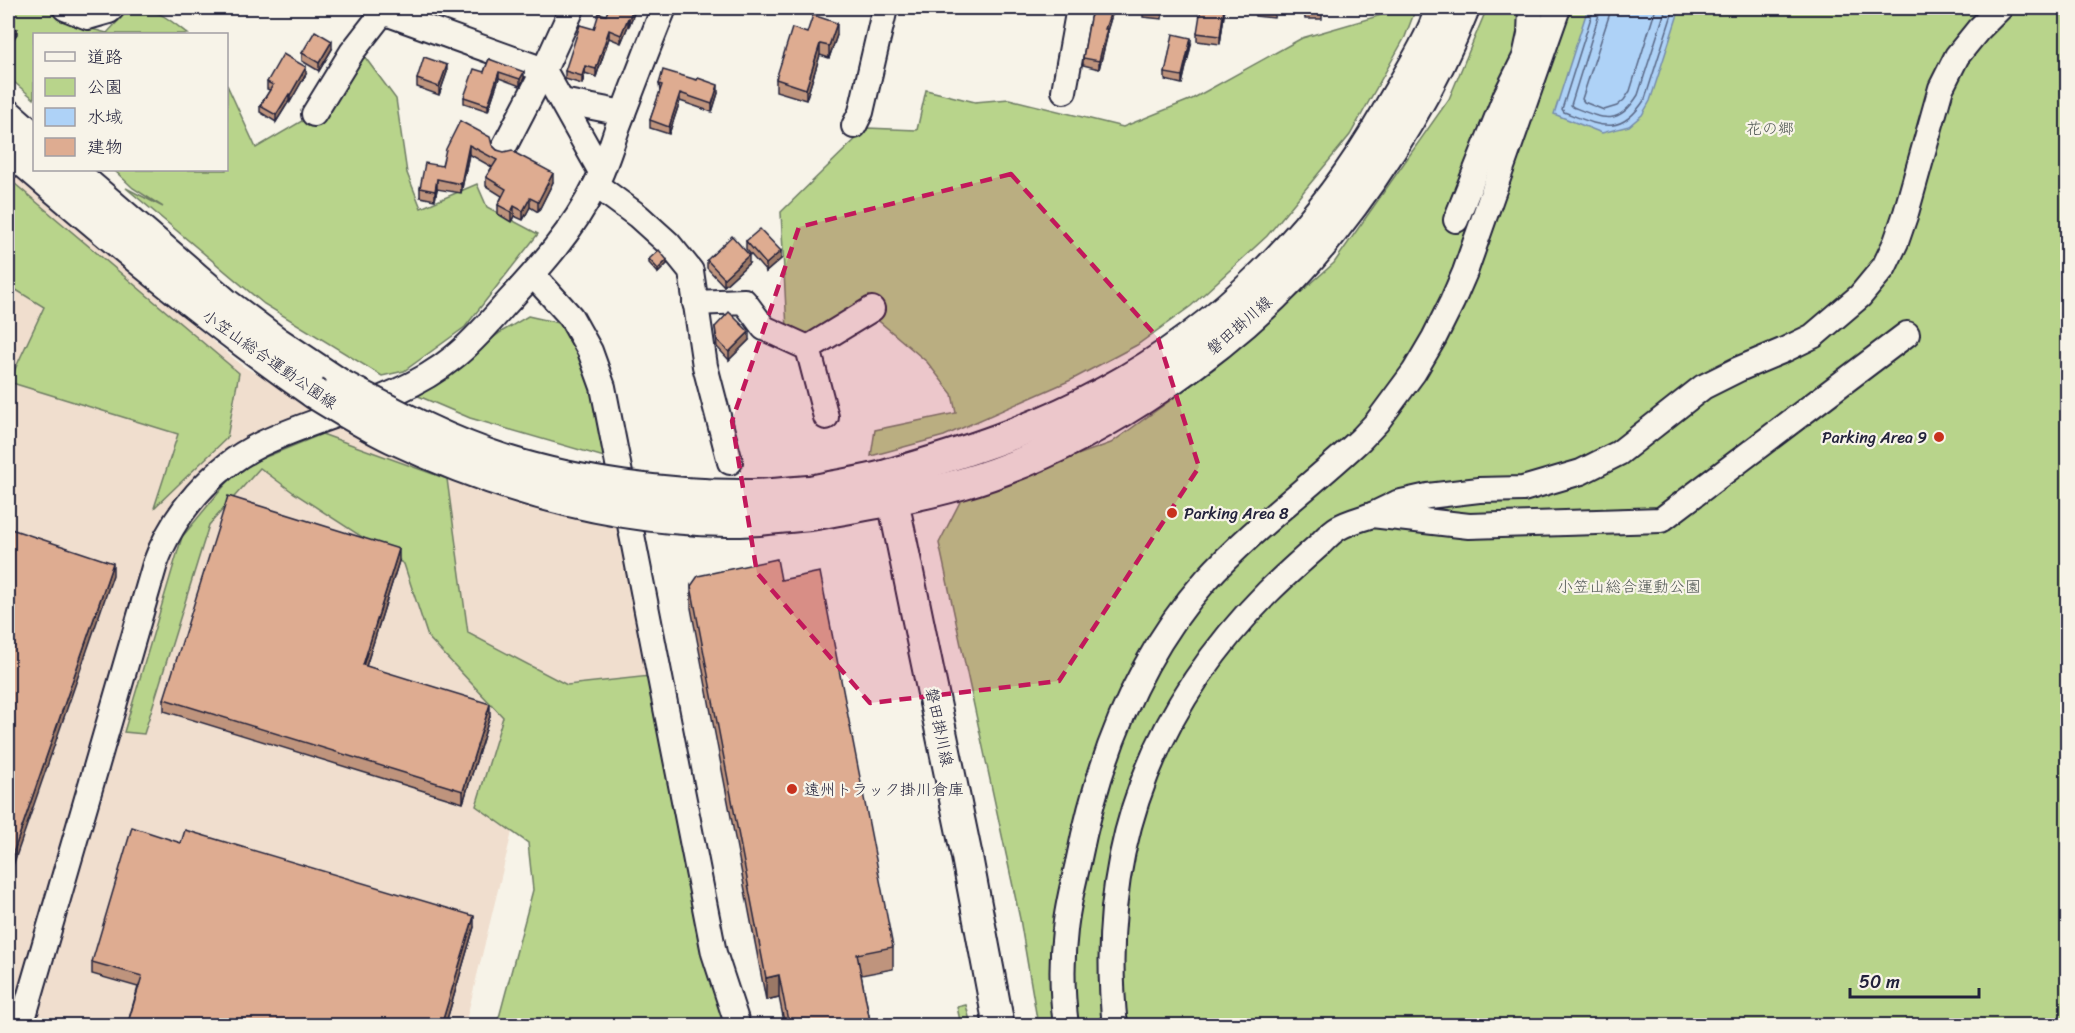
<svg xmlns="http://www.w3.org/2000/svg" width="2075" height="1033" font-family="Sriracha,'Klee One',sans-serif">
  <rect width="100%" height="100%" fill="#f7f3e8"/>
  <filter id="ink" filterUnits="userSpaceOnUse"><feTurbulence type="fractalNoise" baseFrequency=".0167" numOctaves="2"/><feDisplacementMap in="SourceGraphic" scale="12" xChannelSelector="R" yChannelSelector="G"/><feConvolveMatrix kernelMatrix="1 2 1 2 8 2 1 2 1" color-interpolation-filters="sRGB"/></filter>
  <g filter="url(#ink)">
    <polygon fill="#f0dece" points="8,169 244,367 479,491 617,527 658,710 479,807 512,832 465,1025 8,1025"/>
    <g fill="#b8d48b" stroke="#6d7b63" stroke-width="1.5">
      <path d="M8,8h75l-19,6 4,9 39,10 23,-25c27,0 38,10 58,26h-154v65l-26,-22z"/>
      <polygon points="1386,8 1416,8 1405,37 1350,135 1267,236 1191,306 1137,345 1071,380 944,436 871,456 875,430 956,413 952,394 927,362 874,317 806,361 787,330 781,212 867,128 917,130 926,90 975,102 1009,99 1123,127 1192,99 1302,38 1385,14"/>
      <polygon points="1487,8 2067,8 2067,1025 1038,1025 1020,919 939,543 963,496 1111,443 1215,368 1334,263 1449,99"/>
      <polygon points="361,52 396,99 407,173 421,208 477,184 487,207 538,234 465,327 404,371 382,376 264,304 126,188 163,207 133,188 114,170 226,170 227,85 256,148 314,114"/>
      <polygon points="8,178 239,373 227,438 154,508 178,434 9,382 44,307 8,285"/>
      <polygon points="528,316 559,323 587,371 604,457 470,418 416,395 501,332"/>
      <polygon points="322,434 447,479 468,633 567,685 650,676 728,1025 497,1025 533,890 528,843 476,806 503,717 428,637 404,564 294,493 260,468 209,525 144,734 124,732 182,537 239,468"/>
      <polygon points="966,1005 971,1025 961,1025 957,1007"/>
    </g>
    <polygon fill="#aed2f7" stroke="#768cac" stroke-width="1.5" points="1588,8 1680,8 1650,101 1642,115 1629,126 1602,133 1554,114"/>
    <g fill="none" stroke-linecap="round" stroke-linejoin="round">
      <g stroke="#5a6886" stroke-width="1.5">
        <path d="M1594,8l-32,101 2,3c36,14 56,26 81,-13l29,-91"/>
        <path d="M1601,8l-30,97 2,2c30,12 45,20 65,-12l28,-87"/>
        <polyline points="1610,8 1609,16 1582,99 1584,102 1604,110 1617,106 1624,100 1630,91 1656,8"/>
      </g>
      <g stroke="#22223b" stroke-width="28">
        <g id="minor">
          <polyline points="65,8 88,17 109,11 112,8"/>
          <polyline points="380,8 383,12 544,70 504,147"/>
          <polyline points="570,8 571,11 544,70 601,172"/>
          <polyline points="1064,91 1079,8"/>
          <polyline points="562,101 623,113"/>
          <polyline points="314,114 352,52 383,12"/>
          <polyline points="854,126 861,112 885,8"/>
          <polyline points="596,185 638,216 669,244 691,271 705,366 730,462"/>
          <polyline points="1456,220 1506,95 1525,57 1530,34 1531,8"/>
          <polyline points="533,275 571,317 590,351 603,387 714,953 738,1026"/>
          <polyline points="695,303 744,301 764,328 808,348 826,417"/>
          <polyline points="1907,334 1661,520 1469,526 1372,515 1397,503 1428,496 1479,490 1523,489 1581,472 1619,453 1703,387 1739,369 1782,351 1813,336 1860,296 1884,267 1896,242 1906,213 1941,88 1957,56 1978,30 2000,8"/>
          <polyline points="808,348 872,309"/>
          <path d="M21,1026l134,-462c18,-50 57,-96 106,-120 64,-31 137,-41 193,-87 19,-15 35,-34 51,-52 34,-37 68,-74 90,-119 10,-19 16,-40 23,-60 15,-39 30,-79 46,-118"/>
          <path d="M1066,1026c-4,-32 -5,-64 -1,-96 2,-22 8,-45 13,-67 20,-102 58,-204 128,-283 45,-50 105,-94 155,-141l16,-17 37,-50 20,-34 18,-36 13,-30 93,-264"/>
          <path d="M1115,1026c-18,-169 33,-313 153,-434 16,-16 33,-31 50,-46 6,-6 13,-14 20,-18 10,-6 23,-9 34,-13"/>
        </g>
      </g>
      <g stroke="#22223b" stroke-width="34">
        <g id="major">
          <polyline points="8,115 34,138"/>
          <path d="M8,148c99,86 198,170 306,245"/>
          <polyline points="71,170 226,304 278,343 341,385"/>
          <polyline points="889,481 967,857 999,1026"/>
          <path d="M810,491c26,-6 54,-9 80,-17 73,-21 147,-45 215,-82 117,-63 214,-161 280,-276 19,-35 44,-70 56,-108"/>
          <path d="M810,515c50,-9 102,-17 151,-31 132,-38 285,-143 370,-251 54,-68 101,-144 133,-225"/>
        </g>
      </g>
      <use href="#minor" stroke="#f7f3e8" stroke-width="24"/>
      <use href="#major" stroke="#f7f3e8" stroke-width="30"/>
      <g stroke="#22223b" stroke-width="34" stroke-linecap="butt">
        <g id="major-bridge">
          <path d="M341,385c54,29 108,58 166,76 70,22 162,34 234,34 23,1 46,-3 69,-4"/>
          <path d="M314,393c26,16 52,32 79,45 104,49 219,82 335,83 27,1 55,-4 82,-6"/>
        </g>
      </g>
      <use href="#major-bridge" stroke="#f7f3e8" stroke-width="30"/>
    </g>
    <g fill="#bf947d" stroke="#22223b" stroke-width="1.5">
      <polygon points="413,8 423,8 422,11"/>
      <polygon points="636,8 629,26 628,26 621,43 609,38 596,77 585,73 582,84 565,79 565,71 594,29 606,15"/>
      <polygon points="1094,8 1114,8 1107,31 1107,37 1099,69 1083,65 1083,58"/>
      <polygon points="1123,8 1163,8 1162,19 1143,17 1143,11"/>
      <polygon points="1225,8 1220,44 1197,41 1197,33"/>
      <polygon points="1254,8 1276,8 1274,18 1255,16"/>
      <polygon points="1304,8 1322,8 1322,19 1305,19"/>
      <polygon points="807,33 837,35 829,58 820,55 806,100 776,91 776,79"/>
      <polygon points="1191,45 1182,84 1165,80 1165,73"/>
      <polygon points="332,49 319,71 302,61 302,53"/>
      <polygon points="489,59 524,78 520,86 499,78 488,111 464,103 464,97 484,72"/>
      <polygon points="447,72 439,95 417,87 417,79"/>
      <polygon points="306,74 290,102 289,101 276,122 260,112 260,106 270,90 267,89 267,82"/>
      <polygon points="659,84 718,93 712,112 680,101 669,134 650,128 650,120 660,92"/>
      <polygon points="460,121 492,145 497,150 553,182 538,212 530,207 523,220 514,216 511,222 498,214 498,205 502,196 486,186 486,177 492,167 469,154 461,193 437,189 435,200 420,197 420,188 442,166"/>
      <polygon points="746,241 781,259 766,272 746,249"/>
      <polygon points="649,259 667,264 658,273 649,263"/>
      <polygon points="707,260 749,263 724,286 707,268"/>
      <polygon points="715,327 749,340 729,360 717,347"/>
      <polygon points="399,561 366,666 490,716 463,803 164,711 164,699"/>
      <polygon points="691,586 893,947 893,969 861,975 870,1021 870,1026 785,1026 779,997 766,1000 691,608"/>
      <polygon points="181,843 474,927 445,1026 127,1026 138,987 92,974 92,962"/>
    </g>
    <g fill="#9b7866" stroke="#22223b" stroke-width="1.5">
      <polygon points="8,8 12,8 8,15"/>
      <polygon points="633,8 636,8 629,26 629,19"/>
      <polygon points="1112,8 1114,8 1107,31 1107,37 1099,69 1099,61 1105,29"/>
      <polygon points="1224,8 1225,8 1220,44 1220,36"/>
      <polygon points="1351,8 1359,8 1351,10"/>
      <polygon points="628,18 628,26 621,43 621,35"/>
      <polygon points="837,23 837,35 829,58 829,46"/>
      <polygon points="17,30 17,34 8,47 8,43"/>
      <polygon points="609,30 609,38 596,77 596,69"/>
      <polygon points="1191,38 1191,45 1182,84 1182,76"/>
      <polygon points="332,41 332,49 319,71 319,63"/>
      <polygon points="820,44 820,55 806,100 806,89"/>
      <polygon points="447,65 447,72 439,95 439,87"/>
      <polygon points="585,66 585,73 582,84 582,76"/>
      <polygon points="306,67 306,74 290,102 290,95"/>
      <polygon points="499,72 499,78 488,111 488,105"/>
      <polygon points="524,72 524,78 520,86 520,79"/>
      <polygon points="718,85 718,93 712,112 712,104"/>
      <polygon points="680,93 680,101 669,134 669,127"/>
      <polygon points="289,94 289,101 276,122 276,115"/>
      <polygon points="469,145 469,154 461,193 461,184"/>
      <polygon points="553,173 553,182 538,212 538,202"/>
      <polygon points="437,179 437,189 435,200 435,191"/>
      <polygon points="530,198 530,207 523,220 523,211"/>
      <polygon points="514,206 514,216 511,222 511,212"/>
      <polygon points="781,251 781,259 766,272 766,264"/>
      <polygon points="749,255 749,263 724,286 724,278"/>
      <polygon points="667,260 667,264 658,273 658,269"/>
      <polygon points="749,332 749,340 729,360 729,352"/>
      <polygon points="399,549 399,561 363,676 363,665"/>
      <polygon points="113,563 113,575 8,880 8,868"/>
      <polygon points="490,704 490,716 463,803 463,791"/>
      <polygon points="474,916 474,927 445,1026 441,1026"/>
      <polygon points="779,975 779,997 766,1000 766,978"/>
    </g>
    <g fill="#deac91" stroke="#22223b" stroke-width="1.5">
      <polygon points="609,8 633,8 629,19 628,18 621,35 609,30 596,69 585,66 582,76 565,71 580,25 594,29 599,13 606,15"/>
      <polygon points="1094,8 1112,8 1105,29 1107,29 1099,61 1083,58 1090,18"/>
      <polygon points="1143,8 1162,8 1162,11 1143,9"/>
      <polygon points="1201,8 1224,8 1220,36 1197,33"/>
      <polygon points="1255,8 1274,8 1274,10 1255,9"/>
      <polygon points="1304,8 1322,8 1322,11 1305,11"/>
      <polygon points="813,15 837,23 829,46 820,44 806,89 776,79 792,28 807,33"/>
      <polygon points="8,23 17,30 8,43"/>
      <polygon points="315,31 332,41 319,63 302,53"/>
      <polygon points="1173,34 1191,38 1182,76 1165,73"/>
      <polygon points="283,54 306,67 290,95 289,94 276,115 260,106 273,85 267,82"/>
      <polygon points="424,57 447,65 439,87 417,79"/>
      <polygon points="489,59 524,72 520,79 499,72 488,105 464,97 474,69 484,72"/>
      <polygon points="663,70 697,80 698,78 718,85 712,104 680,93 669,127 650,120 662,85 659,84"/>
      <polygon points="460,121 490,137 492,145 497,150 504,152 512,150 517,154 553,173 538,202 530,198 523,211 514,206 511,212 498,205 506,189 486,177 497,160 469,145 461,184 437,179 435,191 420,188 425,163 442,166 446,149"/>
      <polygon points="760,229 781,251 766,264 746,241"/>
      <polygon points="732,236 749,255 724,278 707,260"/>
      <polygon points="659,250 667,260 658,269 649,259"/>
      <polygon points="729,312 749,332 729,352 717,340 715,327"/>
      <polygon points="228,496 399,549 363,665 490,704 463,791 164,699"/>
      <polygon points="8,528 113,563 8,868"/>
      <polygon points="777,559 781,580 820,572 893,947 857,954 870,1021 865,1022 865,1026 839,1026 838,1020 810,1026 789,1026 779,975 766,978 691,586 698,576"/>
      <polygon points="132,827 181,843 185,830 474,916 441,1026 127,1026 142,976 92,962"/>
    </g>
  </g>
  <path fill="#c2185b" fill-opacity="0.2" stroke="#c2185b" stroke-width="4.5" stroke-dasharray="12 8" stroke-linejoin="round" d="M1011,174l147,164 41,129 -140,214 -189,22 -113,-130 -25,-152 67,-194z"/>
  <g fill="#c8321e" stroke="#f7f3e8" stroke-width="2">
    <circle cx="1939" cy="437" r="6"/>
    <circle cx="1172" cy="513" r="6"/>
    <circle cx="792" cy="789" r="6"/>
  </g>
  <g text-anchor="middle" stroke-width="4.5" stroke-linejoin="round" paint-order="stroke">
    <g font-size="16" fill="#4f5753" stroke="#f7f3e8">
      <text x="1770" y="134">花の郷</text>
      <text x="1629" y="592">小笠山総合運動公園</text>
    </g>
    <g font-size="16" fill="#22223b" stroke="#f7f3e8">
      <text transform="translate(1239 325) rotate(-41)" y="6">磐田掛川線</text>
      <text transform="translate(270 359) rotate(35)" y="6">小笠山総合運動公園線</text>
      <text transform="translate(940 727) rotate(78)" y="6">磐田掛川線</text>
    </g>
    <g font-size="16" fill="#22223b" stroke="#f7f3e8" text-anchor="start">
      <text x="1927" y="443" text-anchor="end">Parking Area 9</text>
      <text x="1184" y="519">Parking Area 8</text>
      <text x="804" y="795">遠州トラック掛川倉庫</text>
    </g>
  </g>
  <rect width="2075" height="1033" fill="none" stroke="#f7f3e8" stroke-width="30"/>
  <rect x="15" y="15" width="2045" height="1003" fill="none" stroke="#22223b" stroke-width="2" filter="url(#ink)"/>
  <rect x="33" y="33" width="195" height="138" fill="#f7f3e8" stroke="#a29fa3" stroke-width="1.5"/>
  <rect x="45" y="52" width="30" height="9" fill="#f7f3e8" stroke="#a29fa3" stroke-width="1.5"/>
  <text x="87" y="63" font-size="18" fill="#22223b">道路</text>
  <rect x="45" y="78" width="30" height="18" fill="#b8d48b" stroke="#a29fa3" stroke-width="1.5"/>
  <text x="87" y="93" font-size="18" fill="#22223b">公園</text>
  <rect x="45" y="108" width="30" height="18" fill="#aed2f7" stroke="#a29fa3" stroke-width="1.5"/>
  <text x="87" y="123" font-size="18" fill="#22223b">水域</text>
  <rect x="45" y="138" width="30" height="18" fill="#deac91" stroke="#a29fa3" stroke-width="1.5"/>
  <text x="87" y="153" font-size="18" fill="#22223b">建物</text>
  <path d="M1850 988v9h129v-9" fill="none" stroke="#22223b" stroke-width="3"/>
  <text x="1859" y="988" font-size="18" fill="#22223b" stroke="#f7f3e8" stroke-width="4.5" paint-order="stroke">50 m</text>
</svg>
